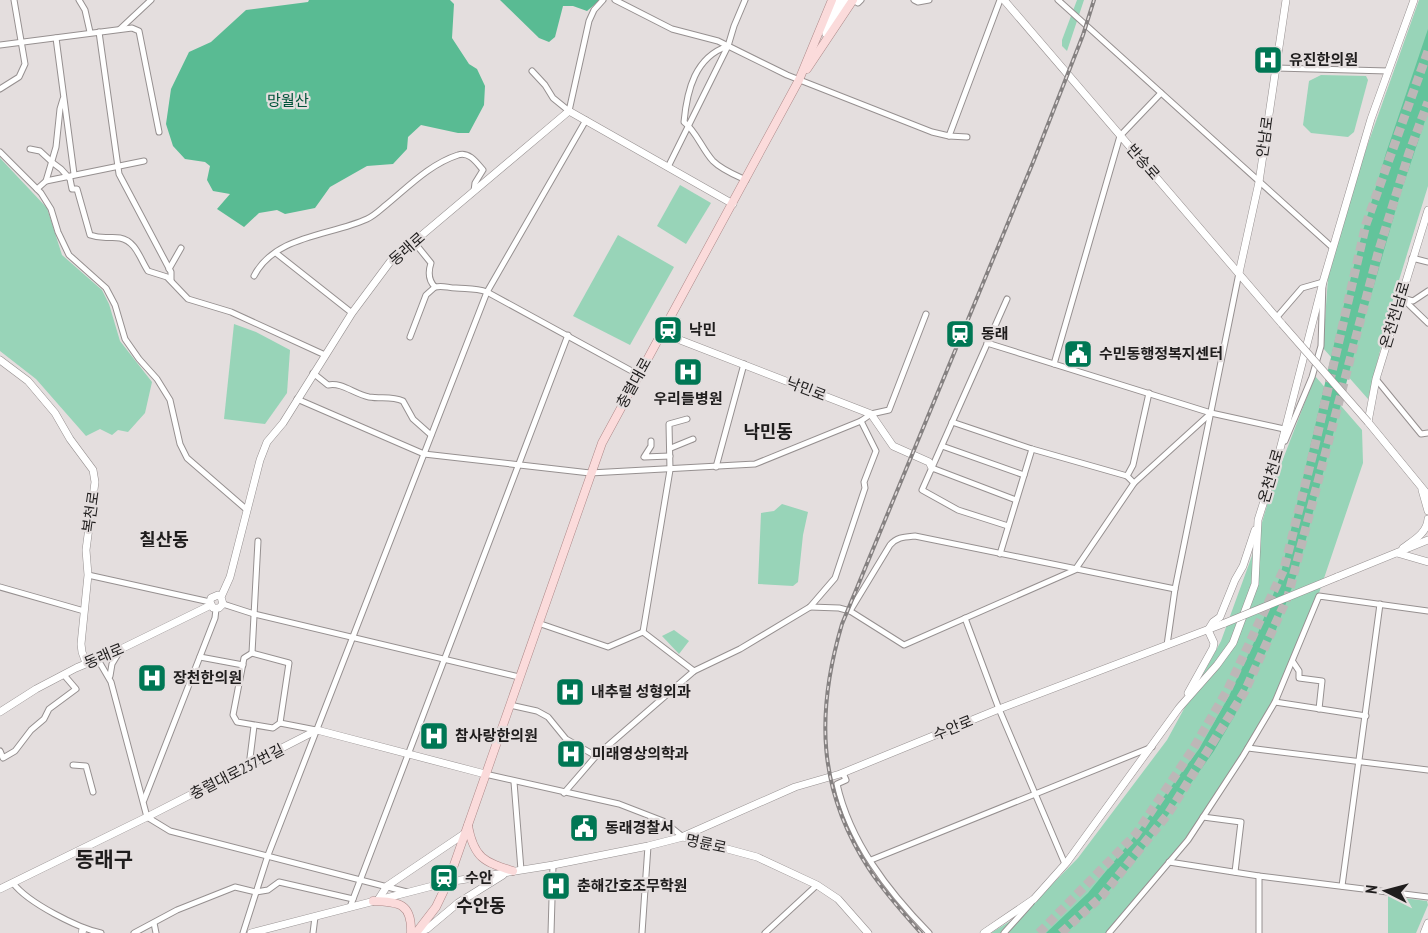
<svg xmlns="http://www.w3.org/2000/svg" width="1428" height="933" font-family="'PT Sans Narrow','Noto Sans KR',sans-serif">
  <rect width="100%" height="100%" fill="#e4dede"/>
  <g fill="#98d4b8">
    <polygon points="1077,0 1084,0 1067,51 1062,46 1062,40"/>
    <polygon points="1419,0 1428,0 1428,186 1392,303 1368,399 1323,348 1328,278 1359,169"/>
    <polygon points="1321,75 1366,76 1368,80 1354,132 1348,137 1311,133 1303,125 1309,81"/>
    <polygon points="0,158 47,208 62,255 102,290 109,304 120,341 152,382 145,413 128,432 118,430 112,435 100,429 86,436 36,379 0,351"/>
    <polygon points="680,185 711,203 686,244 657,226"/>
    <polygon points="618,235 674,267 630,345 573,316"/>
    <polygon points="234,324 256,332 290,350 287,393 265,424 224,419"/>
    <polygon points="1315,376 1362,430 1363,463 1319,593 1274,702 1202,815 1168,862 1107,933 991,933 1025,912 1078,858 1167,740 1221,641 1253,553 1273,485"/>
    <polygon points="782,504 808,512 803,535 798,582 793,586 758,584 761,513 774,511"/>
    <polygon points="674,630 689,641 679,654 662,636"/>
    <polygon points="1388,896 1427,901 1428,905 1416,933 1388,933"/>
  </g>
  <g fill="#59bb93">
    <polygon points="309,0 450,0 454,4 452,38 469,64 477,69 485,86 484,105 469,133 458,133 421,125 408,137 407,149 393,164 367,166 330,187 315,208 285,214 277,210 259,213 244,227 217,209 230,194 213,191 207,180 210,166 205,162 185,159 173,146 166,124 171,89 189,52 211,42 246,10 308,2"/>
    <polygon points="500,0 600,0 587,11 573,6 563,6 555,37 549,42 539,38"/>
  </g>
  <polygon fill="#62c49b" points="1428,29 1428,112 1400,195 1351,365 1297,574 1274,635 1235,715 1214,751 1136,860 1097,904 1066,933 1046,933 1088,893 1130,842 1199,749 1229,696 1256,638 1280,577 1335,340 1362,234 1386,153"/>
  <g fill="none" stroke-linecap="round" stroke-linejoin="round">
    <g stroke="#bdb7b7" stroke-width="9" stroke-dasharray="9 4.5" stroke-linecap="butt">
      <polyline points="1039,933 1136,834 1193,749 1228,689 1284,569 1315,445 1366,224 1428,51"/>
      <polyline points="1061,933 1102,896 1168,814 1245,691 1288,596 1378,253 1409,153 1428,102"/>
    </g>
    <g stroke="#969090" stroke-width="7">
      <g id="street">
        <polyline points="79,0 85,10 90,32"/>
        <polyline points="615,0 672,29 718,41 787,75 932,132 949,136 967,137"/>
        <polyline points="853,0 858,3 861,0"/>
        <polyline points="914,0 918,2 929,0"/>
        <polyline points="1058,0 1333,248"/>
        <polyline points="120,29 151,0"/>
        <polyline points="99,32 119,174 171,272 171,280"/>
        <polyline points="56,38 74,174"/>
        <polyline points="0,45 132,28 139,31 159,132"/>
        <path d="M728,46c-33,11 -41,44 -44,76 12,9 18,27 29,39 9,9 22,14 33,19"/>
        <polyline points="1276,68 1388,71"/>
        <polyline points="532,71 545,85 553,98 569,111 589,21 594,10 603,0"/>
        <polyline points="0,89 19,77 25,64 14,0"/>
        <polyline points="949,136 1000,0"/>
        <path d="M30,149l10,2 13,12 8,6 9,10 2,10h5l13,46c14,5 19,1 30,3 16,3 20,21 28,33l19,6 21,22 43,13 94,43"/>
        <polyline points="0,152 41,193 51,209 58,232 69,255 106,288 115,305 125,339 139,359 157,379 170,400 180,444 187,458 247,510"/>
        <polyline points="668,167 728,46 734,26 745,0"/>
        <polyline points="46,181 56,147 60,109 63,99"/>
        <polyline points="37,189 46,181 144,161"/>
        <path d="M414,242l17,21c-3,9 -3,17 4,24 8,-2 13,1 21,1 12,1 20,0 31,4l152,83"/>
        <polyline points="276,253 352,313"/>
        <polyline points="1412,258 1428,262"/>
        <polyline points="169,269 181,248"/>
        <path d="M254,276c21,-41 76,-40 113,-57 7,-3 13,-9 19,-14 22,-18 44,-41 72,-50 11,-4 19,8 25,15l-8,13 -1,8"/>
        <polyline points="1401,297 1428,323"/>
        <polyline points="1402,298 1413,301 1428,291"/>
        <polyline points="1007,299 922,490 958,510 1008,526"/>
        <polyline points="1277,317 1302,288 1323,282 1321,346 1312,377 1285,441"/>
        <polyline points="410,337 426,295 435,287"/>
        <polyline points="987,343 1211,413 1284,429"/>
        <polyline points="1054,364 1120,136 1161,93"/>
        <path d="M313,373l15,12c14,-3 26,9 41,12 12,2 23,-1 34,4l10,18 18,16"/>
        <polyline points="1376,379 1421,434 1428,433"/>
        <polyline points="297,399 424,454 590,473 755,464 861,421 871,414 889,410 926,314"/>
        <polyline points="952,422 1032,449 1127,476 1134,483"/>
        <polyline points="651,441 651,446 644,457 670,456"/>
        <polyline points="942,446 1024,475"/>
        <polyline points="671,448 693,439"/>
        <polyline points="716,467 744,364"/>
        <polyline points="932,468 1016,500"/>
        <polyline points="1127,476 1133,465 1149,393"/>
        <polyline points="1000,554 1032,449"/>
        <polyline points="88,575 210,602"/>
        <polyline points="0,587 84,611"/>
        <polyline points="223,604 254,614 519,677"/>
        <polyline points="810,607 839,608 850,611 904,645 1075,570 1134,483 1211,413"/>
        <path d="M850,611l40,-66c7,-8 14,-8 25,-9l260,53"/>
        <polyline points="965,618 999,709 1065,864"/>
        <polyline points="538,623 608,647 643,632 694,671"/>
        <polyline points="643,632 670,470 669,424 687,419"/>
        <polyline points="1167,645 1175,589 1239,273"/>
        <polygon points="252,653 289,663 280,723 273,728 237,722 233,715 244,658"/>
        <polyline points="252,653 258,541"/>
        <polyline points="200,657 243,665"/>
        <polyline points="97,658 111,682 147,817 170,831 407,892"/>
        <polyline points="1293,662 1299,671 1299,678 1322,681 1319,709"/>
        <polyline points="110,676 112,664 121,649"/>
        <polyline points="1275,702 1366,716"/>
        <polyline points="510,705 537,711 548,717 566,739 596,756"/>
        <polyline points="280,723 316,730"/>
        <polyline points="1248,748 1428,770"/>
        <polyline points="0,751 3,758 15,751 31,730 44,719 49,709 76,689 64,675"/>
        <polyline points="73,765 86,766 93,792"/>
        <polyline points="249,766 254,726"/>
        <path d="M843,773l3,7 -9,4c13,58 51,107 92,149"/>
        <polyline points="485,774 619,804 663,821 683,837"/>
        <polyline points="514,782 521,870"/>
        <polyline points="564,793 596,756 694,671 740,649 810,607 835,578 865,488 864,482 876,451 861,421"/>
        <polyline points="144,800 215,618 216,609"/>
        <polyline points="1203,817 1241,822 1235,872"/>
        <polyline points="871,860 1152,747"/>
        <polyline points="1169,862 1259,876 1428,897"/>
        <path d="M13,883c15,20 65,45 88,50"/>
        <polyline points="1342,886 1380,604"/>
        <polyline points="350,907 568,335"/>
        <polyline points="154,923 156,933"/>
        <polyline points="134,933 177,910 235,887 256,892 268,890 279,882 353,899"/>
        <polyline points="243,933 268,855 487,292 586,120"/>
        <polyline points="313,933 315,917"/>
        <polyline points="551,933 553,865"/>
        <polyline points="642,933 648,846"/>
        <polyline points="765,933 817,885"/>
        <polyline points="1004,933 1031,903"/>
        <polyline points="1109,933 1188,840 1243,756 1275,702 1319,596 1428,611"/>
        <polyline points="1259,933 1259,876"/>
      </g>
    </g>
    <g stroke="#969090" stroke-width="8">
      <g id="secondary">
        <polyline points="1004,0 1282,324"/>
        <polyline points="824,30 839,0"/>
        <polyline points="826,34 846,0"/>
        <polyline points="1428,210 1376,379 1368,422 1428,495"/>
        <polyline points="1239,273 1259,182 1286,0"/>
        <polyline points="662,333 871,414 893,446 929,462 932,468"/>
        <polyline points="0,360 28,381 55,413 70,439 93,470 95,482 86,550 88,575 81,644 82,652 86,663"/>
        <polyline points="1422,490 1428,511"/>
        <path d="M1403,548c11,-8 24,-15 25,-29"/>
        <polyline points="1397,553 1428,562"/>
        <polyline points="1337,577 1428,540"/>
        <polyline points="221,597 218,595 211,598 210,602 213,608 219,608 223,604 221,597 230,577 260,460 267,442 283,423 352,313 390,262 569,111 733,204"/>
        <polyline points="1188,693 1213,648 1214,643 1208,630 1213,622 1220,617 1235,580 1243,566 1255,530"/>
        <polyline points="0,712 36,689 76,668 121,649 211,605"/>
        <polyline points="684,836 795,787 840,774 999,709 1225,623"/>
        <polyline points="0,889 147,817 317,730 485,774"/>
        <polyline points="378,900 387,886 464,834"/>
        <polyline points="82,933 83,929"/>
        <polyline points="251,933 448,882 553,865 648,846 683,837 757,857 817,885 838,899 868,933"/>
        <polyline points="416,933 427,929 458,903 503,875"/>
        <polyline points="984,933 1034,899 1067,862 1179,708 1217,665 1233,643 1255,584 1258,520 1278,457 1323,282 1371,119 1414,0"/>
        <polyline points="1424,933 1428,923"/>
      </g>
    </g>
    <g stroke="#ad8989" stroke-width="9">
      <g id="primary">
        <polyline points="807,69 853,0"/>
        <path d="M468,826c6,32 16,36 45,45"/>
        <path d="M373,901c26,1 39,2 38,32"/>
        <polyline points="416,933 436,907 448,882 602,443 799,80 832,0"/>
      </g>
    </g>
    <use href="#street" stroke="#fff" stroke-width="5"/>
    <use href="#secondary" stroke="#fff" stroke-width="7"/>
    <use href="#primary" stroke="#fbdbdb" stroke-width="8"/>
    <g stroke="#858181" stroke-width="4">
      <path id="rail" d="M921,933c-18,-20 -37,-41 -52,-64 -52,-80 -53,-157 -27,-245l192,-464 49,-125 11,-35"/>
    </g>
    <use href="#rail" stroke="#e4dede" stroke-width="1.5" stroke-dasharray="4.5" stroke-linecap="butt"/>
    <g stroke="#969090" stroke-width="8" stroke-linecap="butt">
      <g id="secondary-bridge">
        <polyline points="1282,324 1368,422"/>
        <polyline points="1225,623 1337,577"/>
      </g>
    </g>
    <use href="#secondary-bridge" stroke="#fff" stroke-width="7"/>
  </g>
  <defs>
    <g id="hospital-square" transform="scale(1.5)"><rect x="-9" y="-9" width="18" height="18" rx="4" fill="#007754" stroke="#e4dede"/><path d="M-5-5h3v3.5h4V-5h3V5h-3V1.5h-4V5h-3Z" fill="#fff"/></g>
    <g id="station-square" transform="scale(1.5)"><rect x="-9" y="-9" width="18" height="18" rx="4" fill="#007754" stroke="#e4dede"/><path d="M-3-6H3Q5-6 5-4V2Q5 4 3 4L4.5 6H3L1.5 4h-3L-3 6H-4.5L-3 4Q-5 4-5 2V-4Q-5-6-3-6ZM-3.5-4v3h7v-3ZM-3.5 1v1.5H-2V1ZM2 1v1.5H3.5V1Z" fill="#fff"/></g>
    <g id="civic-square" transform="scale(1.5)"><rect x="-9" y="-9" width="18" height="18" rx="4" fill="#007754" stroke="#e4dede"/><path d="M-.6-6.5H3V-4.5H.6V-3L4-1V1h2V6H-6V1h2V-1L-.6-3ZM-1.2 2.5V6h2.4V2.5Z" fill="#fff"/></g>
  </defs>
  <g fill-rule="evenodd">
    <use href="#hospital-square" x="1268" y="60"/>
    <use href="#station-square" x="668" y="330"/>
    <use href="#station-square" x="960" y="334"/>
    <use href="#civic-square" x="1078" y="354"/>
    <use href="#hospital-square" x="688" y="372"/>
    <use href="#hospital-square" x="152" y="678"/>
    <use href="#hospital-square" x="570" y="692"/>
    <use href="#hospital-square" x="434" y="736"/>
    <use href="#hospital-square" x="571" y="754"/>
    <use href="#civic-square" x="584" y="828"/>
    <use href="#station-square" x="444" y="878"/>
    <use href="#hospital-square" x="556" y="886"/>
  </g>
  <g text-anchor="middle" stroke-width="4.5" stroke-linejoin="round" paint-order="stroke">
    <g font-size="15" font-weight="bold" fill="#1f1d1d" stroke="#e4dede" text-anchor="start">
      <text x="1289" y="65">유진한의원</text>
      <text x="689" y="335">낙민</text>
      <text x="981" y="339">동래</text>
      <text x="1099" y="359">수민동행정복지센터</text>
      <text x="688" y="404" text-anchor="middle">우리들병원</text>
      <text x="173" y="683">장천한의원</text>
      <text x="591" y="697">내추럴 성형외과</text>
      <text x="455" y="741">참사랑한의원</text>
      <text x="592" y="759">미래영상의학과</text>
      <text x="605" y="833">동래경찰서</text>
      <text x="465" y="883">수안</text>
      <text x="577" y="891">춘해간호조무학원</text>
    </g>
    <g font-size="15" fill="#005339" stroke="#e4dede">
      <text x="288" y="106">망월산</text>
    </g>
    <g font-size="15" fill="#1f1d1d" stroke="#e4dede">
      <text transform="translate(1265 137) rotate(-82)" y="5">안남로</text>
      <text transform="translate(1143 162) rotate(49)" y="5">반송로</text>
      <text transform="translate(407 249) rotate(-41)" y="5">동래로</text>
      <text transform="translate(1395 315) rotate(-73)" y="5">온천천남로</text>
      <text transform="translate(634 383) rotate(-61)" y="5">충렬대로</text>
      <text transform="translate(806 389) rotate(21)" y="5">낙민로</text>
      <text transform="translate(1271 476) rotate(-74)" y="5">온천천로</text>
      <text transform="translate(91 512) rotate(-82)" y="5">복천로</text>
      <text transform="translate(104 656) rotate(-23)" y="5">동래로</text>
      <text transform="translate(953 728) rotate(-22)" y="5">수안로</text>
      <text transform="translate(237 772) rotate(-27)" y="5">충렬대로237번길</text>
      <text transform="translate(706 844) rotate(12)" y="5">명륜로</text>
    </g>
    <g font-size="18" font-weight="bold" fill="#1f1d1d" stroke="#e4dede">
      <text x="768" y="438">낙민동</text>
      <text x="164" y="546">칠산동</text>
      <text x="481" y="912">수안동</text>
    </g>
    <g font-size="21" font-weight="bold" fill="#1f1d1d" stroke="#e4dede">
      <text x="104" y="867">동래구</text>
    </g>
  </g>
  <g transform="translate(1386 891) rotate(276)" stroke="#e4dede" stroke-width="4.5" paint-order="stroke">
  <path d="M0-4.5L10 22L0 15L-10 22Z" fill="#1f1d1d"/>
  <text y="-9" font-size="16" font-weight="bold" text-anchor="middle" fill="#1f1d1d">N</text>
  </g>
</svg>
